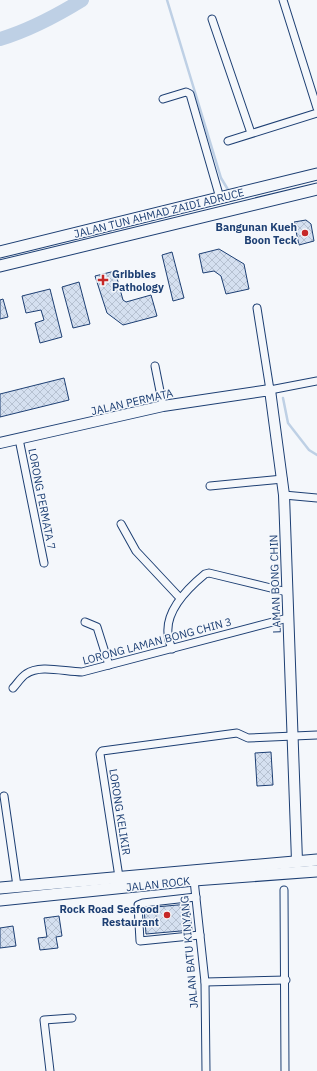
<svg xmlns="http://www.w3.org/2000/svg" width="317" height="1071" font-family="'IBM Plex Sans',sans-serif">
  <defs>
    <pattern id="building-cross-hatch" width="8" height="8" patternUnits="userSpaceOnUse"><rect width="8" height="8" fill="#d5e0f0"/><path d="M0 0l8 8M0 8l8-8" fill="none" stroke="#b6c1d1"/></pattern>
  </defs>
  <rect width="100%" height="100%" fill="#f4f7fb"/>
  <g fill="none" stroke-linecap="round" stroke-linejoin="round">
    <g stroke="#bed0e5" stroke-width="2.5">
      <polyline points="167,0 221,178 230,193"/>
      <polyline points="283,398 288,423 309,450 317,455"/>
    </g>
    <path stroke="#bed0e5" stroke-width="14" d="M0,39c30,-9 56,-23 82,-39"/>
  </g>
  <g fill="url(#building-cross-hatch)" stroke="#1d3f73">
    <polygon points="306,220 311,224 314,241 299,245 294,222"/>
    <polygon points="219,249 244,264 249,289 226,294 221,276 214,271 203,273 199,254"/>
    <polygon points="172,252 184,298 173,301 162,255"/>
    <polygon points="115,271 123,300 126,302 151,295 157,316 123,325 107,313 95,276"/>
    <polygon points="79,282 90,324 73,328 62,287"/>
    <polygon points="50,289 62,337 40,343 35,323 44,320 41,310 26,313 22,296"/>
    <polygon points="3,299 8,317 0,319 0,300"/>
    <polygon points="64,378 69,400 0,417 0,394"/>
    <polygon points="271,752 273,785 257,786 255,753"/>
    <polygon points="189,904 192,930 146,934 144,908"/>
    <polygon points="59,916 62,936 56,937 58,948 40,950 38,938 47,937 44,918"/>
    <polygon points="13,926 16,946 0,948 0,928"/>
  </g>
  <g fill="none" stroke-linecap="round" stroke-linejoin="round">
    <g stroke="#1d3f73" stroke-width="9">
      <g id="street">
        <polyline points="283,0 317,108"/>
        <polyline points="212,19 251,133"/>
        <polyline points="163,99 186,92 190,94 220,198"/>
        <polyline points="228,141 317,113"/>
        <polyline points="257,308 270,390 317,381"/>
        <polyline points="155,366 163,406"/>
        <polyline points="19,439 44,563"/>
        <polyline points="210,486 283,479"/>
        <polyline points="284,495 317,498"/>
        <polyline points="121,524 136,551 180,598"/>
        <polyline points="85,622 97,627 109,665"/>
        <path d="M172,649c-2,-5 -4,-11 -4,-16 -2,-23 20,-45 37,-59l4,-1 78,19"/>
        <path d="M13,688c4,-4 8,-11 13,-14 14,-10 39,-2 56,-2l206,-54"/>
        <polyline points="4,796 17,886"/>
        <polyline points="119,877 100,754 102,751 237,733 248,738 317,735"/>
        <polyline points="194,880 205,982 206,1071"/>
        <polyline points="284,890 285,1071"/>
        <polyline points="196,897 143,903 138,905 140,941 200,935"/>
        <polyline points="205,982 286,980"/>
        <polyline points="50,1071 44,1020 72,1018"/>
      </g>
    </g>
    <g stroke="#1d3f73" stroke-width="12">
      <polyline id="secondary" points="0,443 163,406 270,390 284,495 297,861"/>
    </g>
    <g stroke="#1d3f73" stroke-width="13">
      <g id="primary">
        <polyline points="0,252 317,174"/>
        <polyline points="0,266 317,189"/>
        <polyline points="0,888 317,860"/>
        <polyline points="0,900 194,880 317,871"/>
      </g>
    </g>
    <use href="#street" stroke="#f4f7fb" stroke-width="7"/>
    <use href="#secondary" stroke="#f4f7fb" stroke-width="10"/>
    <use href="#primary" stroke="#f4f7fb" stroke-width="11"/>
  </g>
  <g fill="#c62828" stroke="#f4f7fb" stroke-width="1.5">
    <circle cx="305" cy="233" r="4"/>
    <path d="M101 274h4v4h4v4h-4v4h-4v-4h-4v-4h4z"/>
    <circle cx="167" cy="915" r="4"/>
  </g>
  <g text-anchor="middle" stroke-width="3" stroke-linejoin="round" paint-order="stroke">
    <g font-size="11" fill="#1d3f73" stroke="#f4f7fb">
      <text transform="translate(159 213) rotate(-14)" y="4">JALAN TUN AHMAD ZAIDI ADRUCE</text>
      <text transform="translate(132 402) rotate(-13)" y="4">JALAN PERMATA</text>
      <text transform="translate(42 499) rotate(79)" y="4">LORONG PERMATA 7</text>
      <text transform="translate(275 584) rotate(-92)" y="4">LAMAN BONG CHIN</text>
      <text transform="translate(157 641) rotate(-15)" y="4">LORONG LAMAN BONG CHIN 3</text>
      <text transform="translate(120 812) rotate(81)" y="4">LORONG KELIKIR</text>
      <text transform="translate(158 884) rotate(-6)" y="4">JALAN ROCK</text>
      <text transform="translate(189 952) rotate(-95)" y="4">JALAN BATU KINYANG</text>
    </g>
    <g font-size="11" font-weight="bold" fill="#1d3f73" stroke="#f4f7fb" text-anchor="end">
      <text x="297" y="231">Bangunan Kueh<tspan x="297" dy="13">Boon Teck</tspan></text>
      <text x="112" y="278" text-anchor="start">Gribbles<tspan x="112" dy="13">Pathology</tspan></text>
      <text x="159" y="913">Rock Road Seafood<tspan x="159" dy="13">Restaurant</tspan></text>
    </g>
  </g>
</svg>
